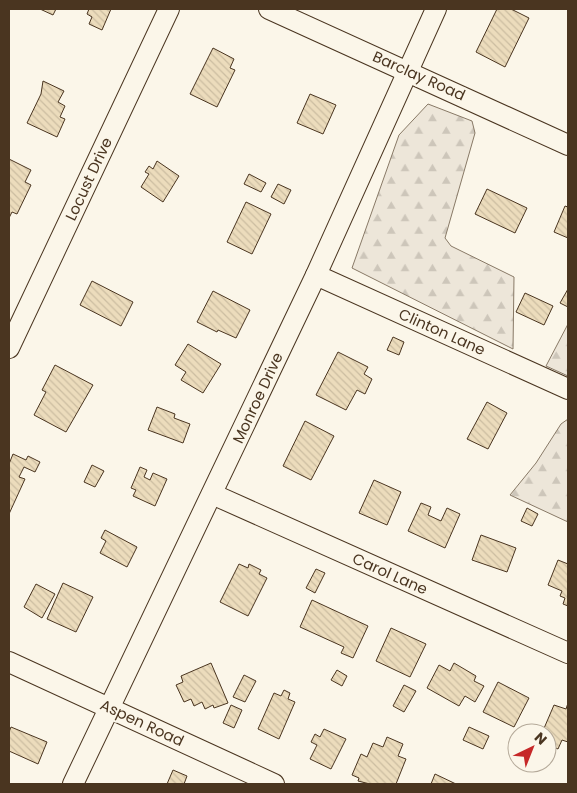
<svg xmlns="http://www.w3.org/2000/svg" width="577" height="793" font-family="Poppins,sans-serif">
  <defs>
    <pattern id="forest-firs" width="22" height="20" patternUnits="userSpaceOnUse" patternTransform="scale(1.25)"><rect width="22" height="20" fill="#ede6d9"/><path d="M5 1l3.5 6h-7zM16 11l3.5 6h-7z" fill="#cdc6ba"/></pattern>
    <pattern id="building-back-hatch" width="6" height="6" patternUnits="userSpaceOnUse" patternTransform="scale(1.25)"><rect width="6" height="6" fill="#ecdcbc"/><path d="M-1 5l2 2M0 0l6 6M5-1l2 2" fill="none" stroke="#ccbda1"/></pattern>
  </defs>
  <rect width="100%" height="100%" fill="#fbf6e9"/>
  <g fill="url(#forest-firs)" stroke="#887966">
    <polygon points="428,104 472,121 475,133 445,238 451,246 514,277 513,349 352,268 399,135"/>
    <polygon points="568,324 568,376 546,366"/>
    <polygon points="568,419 568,522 510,495 536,463 561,424"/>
  </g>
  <g fill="url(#building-back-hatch)" stroke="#4a3520">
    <polygon points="40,9 56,9 53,15"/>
    <polygon points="89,9 111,9 102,30 89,24 92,17 87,14"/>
    <polygon points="497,9 511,9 529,18 505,67 476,52"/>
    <polygon points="213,48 234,59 230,68 235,70 217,107 190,94"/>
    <polygon points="43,81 64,91 58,102 65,106 60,117 65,119 57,137 27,123 41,94"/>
    <polygon points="310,94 336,105 323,134 297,123"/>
    <polygon points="9,159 31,170 25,182 31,185 17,214 12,212 9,218"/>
    <polygon points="157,161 179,176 163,202 141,187 149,174 145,172 149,166 153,169"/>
    <polygon points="249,174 266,183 261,192 244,184"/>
    <polygon points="278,184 291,190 284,204 271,197"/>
    <polygon points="487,189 527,208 515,233 475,214"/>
    <polygon points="246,202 271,214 252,254 227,242"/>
    <polygon points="565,206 568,207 568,238 554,232"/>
    <polygon points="92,281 133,302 121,326 80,305"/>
    <polygon points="568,289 568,307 560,303"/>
    <polygon points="213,291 250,310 236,338 218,330 217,332 197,322"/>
    <polygon points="525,293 553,306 544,325 516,312"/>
    <polygon points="393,337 404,342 399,355 387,350"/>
    <polygon points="188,344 221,364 203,393 181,380 186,372 175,365"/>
    <polygon points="338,352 368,367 364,374 372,379 365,394 357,390 346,410 316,395"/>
    <polygon points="55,365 93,385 66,432 34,415 46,392 42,390"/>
    <polygon points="487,402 507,413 488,449 467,439"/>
    <polygon points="157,407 175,414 174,418 190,424 183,443 148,430"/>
    <polygon points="305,421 334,436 311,480 283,466"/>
    <polygon points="13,454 26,460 28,456 40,462 35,472 24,467 19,477 25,479 9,514 9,464"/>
    <polygon points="92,465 104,471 95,487 84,482"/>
    <polygon points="140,467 147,470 144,477 150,480 153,473 167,479 155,506 133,496 136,490 131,488"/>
    <polygon points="374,480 401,492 387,525 359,513"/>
    <polygon points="421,503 431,507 428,515 441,521 447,508 460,514 445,548 408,531"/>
    <polygon points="527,508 538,514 532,526 521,521"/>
    <polygon points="105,530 137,547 127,567 100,553 106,541 101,538"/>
    <polygon points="481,535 516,548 507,572 472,560"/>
    <polygon points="558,560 568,564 568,606 563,604 565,598 560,596 562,591 548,585"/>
    <polygon points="239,564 248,568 249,564 261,570 259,574 267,578 248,616 220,602"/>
    <polygon points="316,569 325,573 315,593 306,588"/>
    <polygon points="63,583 93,597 76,632 47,619"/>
    <polygon points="36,584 55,594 42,618 24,607"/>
    <polygon points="312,600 368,626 353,658 341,653 344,647 300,627"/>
    <polygon points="391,628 426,644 410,677 376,661"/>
    <polygon points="211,663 228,703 214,708 213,705 205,709 202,702 194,706 191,699 184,702 176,685 183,682 181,676"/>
    <polygon points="454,663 476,676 474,681 484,686 475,702 465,696 459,706 427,688 439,665 450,671"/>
    <polygon points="337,670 347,676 342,686 331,680"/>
    <polygon points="244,675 256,681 245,702 233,697"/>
    <polygon points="498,682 529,698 514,727 483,712"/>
    <polygon points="404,685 416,691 404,712 393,706"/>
    <polygon points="284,690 290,693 288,699 295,702 279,739 258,729 274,693 281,696"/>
    <polygon points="568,703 568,742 562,740 558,749 547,744 547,733 542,733 554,705 566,709"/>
    <polygon points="231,705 242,710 234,728 223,723"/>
    <polygon points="11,727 47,742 38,764 9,751 9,732"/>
    <polygon points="469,727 489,736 483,749 463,740"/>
    <polygon points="324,729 346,739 331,769 310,759 317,745 311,742 315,734 320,737"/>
    <polygon points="387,737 403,744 398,756 406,759 396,784 370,784 358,781 359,778 352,775 361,754 367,757 373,743 383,747"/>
    <polygon points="173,770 187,776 184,784 167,784"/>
    <polygon points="435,774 456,784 431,784"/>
  </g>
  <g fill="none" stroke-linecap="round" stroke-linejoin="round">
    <g stroke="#4a3520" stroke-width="22">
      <g id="minor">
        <polyline points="269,9 568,145"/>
        <polyline points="316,275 568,389"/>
        <polyline points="9,348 169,9"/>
        <polyline points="212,494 568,653"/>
        <polyline points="9,662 274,784"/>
        <polyline points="73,784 316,275 436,9"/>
      </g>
    </g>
    <use href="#minor" stroke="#fbf6e9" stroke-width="20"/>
  </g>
  <g text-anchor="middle" stroke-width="4" stroke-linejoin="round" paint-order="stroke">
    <g font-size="15" fill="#4a3520" stroke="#fbf6e9">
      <text transform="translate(419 76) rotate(24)" y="5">Barclay Road</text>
      <text transform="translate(89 179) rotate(-65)" y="5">Locust Drive</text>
      <text transform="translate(442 332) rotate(24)" y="5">Clinton Lane</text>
      <text transform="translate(258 398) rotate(-65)" y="5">Monroe Drive</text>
      <text transform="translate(390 574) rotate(24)" y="5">Carol Lane</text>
      <text transform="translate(142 723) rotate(25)" y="5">Aspen Road</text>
    </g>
  </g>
  <rect width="577" height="793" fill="none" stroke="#4a3520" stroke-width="20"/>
  <g transform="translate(532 748) rotate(43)"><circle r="24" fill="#fbf6e9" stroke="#b4a999"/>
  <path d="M0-4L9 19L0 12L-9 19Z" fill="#c62828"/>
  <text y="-8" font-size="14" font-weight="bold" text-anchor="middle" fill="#4a3520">N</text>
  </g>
</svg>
